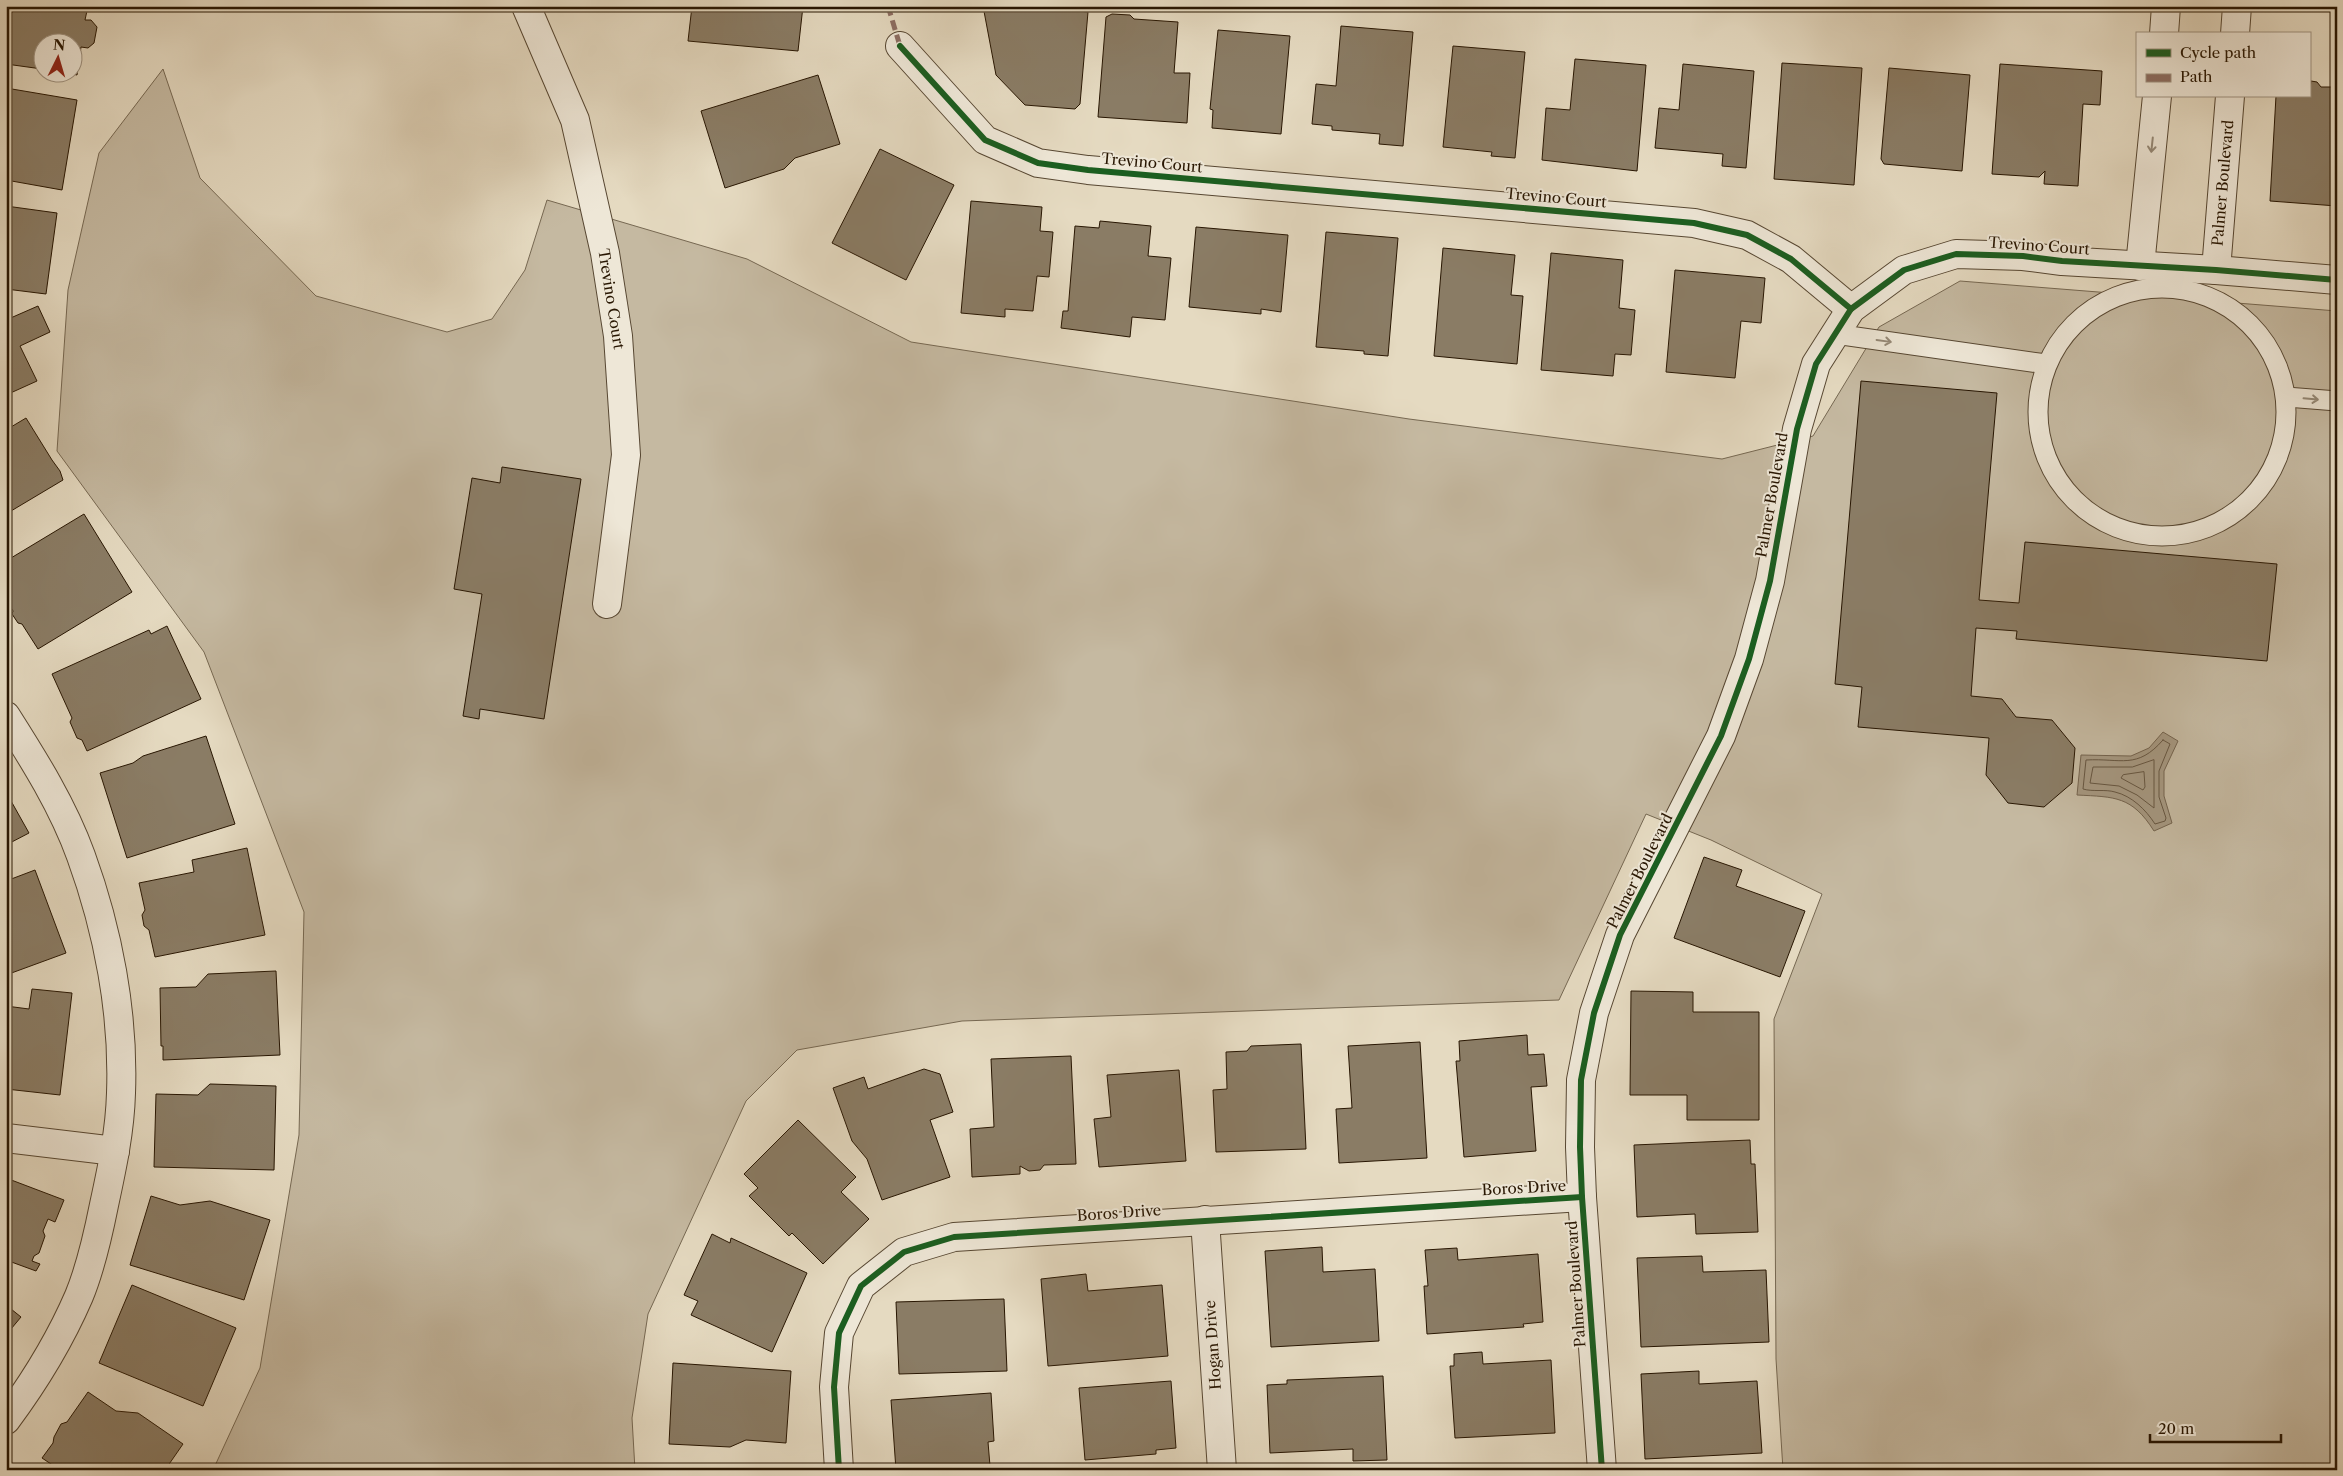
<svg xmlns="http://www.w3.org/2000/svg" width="2343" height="1476" font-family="'Libre Caslon Text',serif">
  <rect width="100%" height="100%" fill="#e5dac1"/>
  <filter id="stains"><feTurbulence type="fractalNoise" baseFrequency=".004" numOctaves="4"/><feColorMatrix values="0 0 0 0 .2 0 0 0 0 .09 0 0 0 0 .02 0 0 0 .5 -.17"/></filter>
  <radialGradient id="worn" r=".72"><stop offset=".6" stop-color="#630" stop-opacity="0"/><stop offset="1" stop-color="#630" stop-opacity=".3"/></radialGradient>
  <polygon fill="#c5b9a1" stroke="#766852" points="163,69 200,178 316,296 447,332 492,319 525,270 547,200 747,259 911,342 1409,419 1722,459 1813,436 1879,327 1960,281 2337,311 2337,1470 1783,1470 1776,1359 1774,1019 1822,894 1711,840 1646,814 1559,1000 962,1021 797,1050 746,1101 648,1314 632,1418 635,1470 213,1470 260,1368 299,1135 304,912 204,652 57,451 68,290 99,153"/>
  <path fill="#a59780" stroke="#73634e" d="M2163,732l15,9 -14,30v25l8,27 -18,8c-22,-35 -39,-34 -77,-36l4,-40 50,1 18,-8z"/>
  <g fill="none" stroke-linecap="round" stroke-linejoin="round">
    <g stroke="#665641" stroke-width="1">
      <path d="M2163,740l7,4 -11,27v26l7,21 -1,3 -10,3c-9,-14 -23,-28 -40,-32 -10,-3 -22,0 -32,-3l3,-29c35,-2 51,10 77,-20z"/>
      <polygon points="2154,760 2154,808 2137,795 2119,786 2090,783 2093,767 2132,767"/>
      <polygon points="2144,772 2145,787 2143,790 2121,778 2123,775"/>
    </g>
  </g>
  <g fill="#8a7c65" stroke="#281602">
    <polygon points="6,6 88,6 85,20 91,20 97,27 94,43 88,48 81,47 77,75 63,72 72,72 72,42 42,42 42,69 6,64"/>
    <polygon points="692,6 803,6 798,51 688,41"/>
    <polygon points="983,6 1027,6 1088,12 1080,104 1075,109 1025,105 996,75"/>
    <polygon points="1112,14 1130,15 1134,19 1178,22 1174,73 1190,73 1187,123 1098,117 1106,17"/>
    <polygon points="1341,26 1413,32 1403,146 1379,144 1380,134 1332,130 1332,126 1312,124 1316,84 1336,86"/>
    <polygon points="1218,30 1290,36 1281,134 1212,128 1213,110 1210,109"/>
    <polygon points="1453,46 1525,52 1515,158 1491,156 1492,152 1443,147"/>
    <polygon points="1575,59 1646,65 1637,171 1542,160 1546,108 1570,110"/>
    <polygon points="1782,63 1862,68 1854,185 1774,179"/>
    <polygon points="1683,64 1754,71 1746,168 1722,166 1723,154 1655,148 1659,108 1679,110"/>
    <polygon points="2000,64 2102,71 2100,105 2083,104 2078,186 2044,184 2045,171 2039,177 1992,174"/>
    <polygon points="1889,68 1970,75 1962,171 1884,164 1881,159"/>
    <polygon points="818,75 840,144 795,158 784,169 725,188 701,111"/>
    <polygon points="2311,81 2317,82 2321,87 2337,87 2337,206 2270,201 2276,96 2309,96"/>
    <polygon points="6,88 77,100 62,190 6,180"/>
    <polygon points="880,149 954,185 906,280 832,243"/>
    <polygon points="971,201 1042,207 1040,231 1053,232 1049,277 1037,276 1033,311 1005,309 1005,317 961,313"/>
    <polygon points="6,206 57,213 46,294 6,289"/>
    <polygon points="1100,221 1151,226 1148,256 1171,258 1165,320 1132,317 1130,337 1061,328 1063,311 1068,311 1075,226 1099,228"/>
    <polygon points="1196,227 1288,235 1281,312 1261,309 1261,314 1189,307"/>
    <polygon points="1326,232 1398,238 1388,356 1364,354 1364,351 1316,347"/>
    <polygon points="1443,248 1515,255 1511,295 1523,296 1517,364 1434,356"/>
    <polygon points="1551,253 1623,260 1619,308 1635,310 1631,355 1615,354 1613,376 1541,370"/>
    <polygon points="1675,270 1765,278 1761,323 1741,321 1735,378 1666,372"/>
    <polygon points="38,306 50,332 20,346 37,381 6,395 6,320"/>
    <polygon points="1861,381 1997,393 1979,600 2019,603 2025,542 2277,564 2267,661 2016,639 2017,631 1976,628 1971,696 2002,699 2016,717 2052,720 2075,748 2072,783 2044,807 2008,803 1986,775 1989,738 1858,727 1862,687 1835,684"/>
    <polygon points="26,418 52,460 60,471 63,480 6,514 6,430"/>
    <polygon points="502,467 581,479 544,719 480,709 479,719 463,716 482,594 454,589 472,478 500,483"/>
    <polygon points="84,514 132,592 38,649 22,624 18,623 12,614 13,611 6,599 6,561"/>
    <polygon points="167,626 201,699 87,751 82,740 77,738 70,722 72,718 52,674 149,630 151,634"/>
    <polygon points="206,736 235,824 127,858 100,773 133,763 143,756"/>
    <polygon points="6,792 29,833 6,845"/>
    <polygon points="247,848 265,935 155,957 149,930 144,926 142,915 145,910 139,883 194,872 192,860"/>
    <polygon points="1704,857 1742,870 1736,886 1805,911 1780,977 1674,938"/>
    <polygon points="35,870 66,953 6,975 6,881"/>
    <polygon points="276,971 280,1055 163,1060 163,1046 161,1046 160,988 196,987 208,974"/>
    <polygon points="32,989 72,993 60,1095 6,1089 6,1006 29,1009"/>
    <polygon points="1631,991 1693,992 1693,1012 1759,1012 1759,1120 1687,1120 1687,1095 1630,1095"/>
    <polygon points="1527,1035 1528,1055 1544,1054 1547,1086 1531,1087 1536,1151 1464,1157 1456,1061 1460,1061 1459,1041"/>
    <polygon points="1420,1042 1427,1158 1339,1163 1336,1109 1352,1108 1348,1046"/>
    <polygon points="1301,1044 1306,1149 1216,1152 1213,1090 1227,1089 1226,1052 1247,1051 1251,1046"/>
    <polygon points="1071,1056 1076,1164 1044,1165 1040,1170 1029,1171 1020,1166 1020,1174 972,1177 970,1129 994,1127 991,1059"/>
    <polygon points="924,1069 940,1074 953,1112 930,1120 950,1177 882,1200 867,1159 852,1141 833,1088 864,1077 868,1089"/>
    <polygon points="1179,1070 1186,1161 1099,1167 1094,1119 1111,1117 1107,1075"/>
    <polygon points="210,1084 276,1086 274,1170 154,1167 156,1094 198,1095"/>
    <polygon points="798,1120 856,1177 841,1192 869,1219 823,1264 792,1233 789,1236 749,1196 758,1188 744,1174"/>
    <polygon points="1750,1140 1751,1164 1755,1164 1758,1232 1696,1234 1695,1214 1637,1217 1634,1145"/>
    <polygon points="6,1178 64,1200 55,1222 48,1219 43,1231 45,1236 39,1253 34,1256 32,1261 40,1264 36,1271 6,1260"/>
    <polygon points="151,1196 180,1205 210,1201 270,1220 244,1300 130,1265"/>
    <polygon points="712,1234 730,1243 731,1238 807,1273 772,1352 691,1315 698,1301 684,1295"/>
    <polygon points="1322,1247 1323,1272 1375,1269 1379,1341 1271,1347 1265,1251"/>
    <polygon points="1457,1248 1458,1260 1538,1254 1543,1322 1523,1324 1524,1327 1427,1334 1424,1286 1428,1286 1425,1250"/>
    <polygon points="1702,1256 1703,1272 1766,1270 1769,1342 1641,1347 1637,1258"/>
    <polygon points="1086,1274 1088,1291 1162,1285 1168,1356 1048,1366 1041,1279"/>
    <polygon points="132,1285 236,1328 203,1406 99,1363"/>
    <polygon points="1004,1299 1007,1371 899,1374 896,1302"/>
    <polygon points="6,1305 21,1317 6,1335"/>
    <polygon points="1482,1352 1483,1364 1551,1360 1555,1433 1455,1438 1450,1366 1454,1366 1454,1354"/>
    <polygon points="673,1363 791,1371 786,1443 746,1440 730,1447 669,1444"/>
    <polygon points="1699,1371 1699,1384 1757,1381 1762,1453 1645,1459 1641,1374"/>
    <polygon points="1383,1376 1387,1460 1353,1461 1353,1449 1270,1453 1267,1385 1287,1384 1287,1380"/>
    <polygon points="1171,1381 1176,1448 1156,1450 1156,1454 1085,1460 1079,1388"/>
    <polygon points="88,1392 116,1411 138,1413 183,1444 165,1470 60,1470 42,1458 53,1443 54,1437 61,1424 67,1422"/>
    <polygon points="991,1393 994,1441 988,1442 990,1466 896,1470 891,1400"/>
  </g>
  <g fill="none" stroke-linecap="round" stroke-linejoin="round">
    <g stroke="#574732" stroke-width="21">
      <g id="lane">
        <circle cx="2162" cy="412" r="124"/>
        <polyline points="1835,334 2046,364"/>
        <polyline points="2286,397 2337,401"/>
      </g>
    </g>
    <g stroke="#574732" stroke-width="30">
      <g id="street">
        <polyline points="526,6 575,120 605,253 618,336 626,455 607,604"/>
        <polyline points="2164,34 2166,6"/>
        <polyline points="2235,34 2237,6"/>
        <polyline points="900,46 985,140 1038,163 1088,170 1694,223 1747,235 1791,259 1851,309"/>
        <polyline points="2140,266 2157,96"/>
        <polyline points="2216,270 2230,96"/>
        <path d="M6,716c28,44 57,90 75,140 27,74 43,157 40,237 -1,38 -9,75 -17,112 -6,30 -13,62 -25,91 -19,44 -44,85 -73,124"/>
        <polyline points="6,1138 115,1151"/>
        <polyline points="1205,1220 1222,1470"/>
        <polyline points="839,1470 834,1387 839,1333 861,1286 904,1252 954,1237 1582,1197"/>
        <polyline points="1602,1470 1582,1197 1580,1147 1581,1080 1594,1013 1620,935 1721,736 1749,659 1770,581 1797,429 1816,364 1851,309 1904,270 1956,254 2023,256 2062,261 2216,270 2337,280"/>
      </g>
    </g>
    <use href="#lane" stroke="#eee7d7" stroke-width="19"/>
    <use href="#street" stroke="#eee7d7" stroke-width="28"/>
    <polyline stroke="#8d6e63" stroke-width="5" stroke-dasharray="10 5" stroke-linecap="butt" points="888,6 900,46"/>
    <g stroke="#eee7d7" stroke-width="9">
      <g id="cycleway">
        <polyline points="900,46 985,140 1038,163 1088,170 1694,223 1747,235 1791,259 1851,309"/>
        <polyline points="839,1470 834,1387 839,1333 861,1286 904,1252 954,1237 1582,1197"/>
        <polyline points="1602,1470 1582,1197 1580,1147 1581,1080 1594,1013 1620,935 1721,736 1749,659 1770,581 1797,429 1816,364 1851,309 1904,270 1956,254 2023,256 2062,261 2216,270 2337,280"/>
      </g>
    </g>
    <use href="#cycleway" stroke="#1b5e20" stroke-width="6"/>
  </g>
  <defs><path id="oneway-shaft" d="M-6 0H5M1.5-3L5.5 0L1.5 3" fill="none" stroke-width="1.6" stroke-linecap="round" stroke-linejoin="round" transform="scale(1.25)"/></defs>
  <g stroke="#958977">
    <use href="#oneway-shaft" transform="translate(2152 145) rotate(96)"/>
    <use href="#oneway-shaft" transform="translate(1884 341) rotate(8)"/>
    <use href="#oneway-shaft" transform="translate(2311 399) rotate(5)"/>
  </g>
  <g text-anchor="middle" stroke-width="4" stroke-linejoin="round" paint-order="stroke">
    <g font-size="15" fill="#281602" stroke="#eee7d7">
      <text transform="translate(1152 163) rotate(5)" y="5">Trevino Court</text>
      <text transform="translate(2223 183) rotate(-85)" y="5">Palmer Boulevard</text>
      <text transform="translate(1556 198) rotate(5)" y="5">Trevino Court</text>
      <text transform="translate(2039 246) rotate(4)" y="5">Trevino Court</text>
      <text transform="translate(611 299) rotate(81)" y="5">Trevino Court</text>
      <text transform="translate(1772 495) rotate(-80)" y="5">Palmer Boulevard</text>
      <text transform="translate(1640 871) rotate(-63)" y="5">Palmer Boulevard</text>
      <text transform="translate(1524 1188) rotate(-3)" y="5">Boros Drive</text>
      <text transform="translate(1119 1213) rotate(-4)" y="5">Boros Drive</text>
      <text transform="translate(1576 1284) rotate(-94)" y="5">Palmer Boulevard</text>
      <text transform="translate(1213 1345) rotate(-94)" y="5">Hogan Drive</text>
    </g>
  </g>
  <rect width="2343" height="1476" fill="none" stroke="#e5dac1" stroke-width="25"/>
  <rect x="8" y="8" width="2328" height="1461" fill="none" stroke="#281602" stroke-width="2.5"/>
  <rect x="12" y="12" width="2318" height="1451" fill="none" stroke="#281602"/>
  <rect x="2136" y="32" width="175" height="65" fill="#eee7d7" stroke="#9f9382"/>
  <rect x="2146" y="49" width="25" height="8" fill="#1b5e20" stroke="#9f9382"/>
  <text x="2180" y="58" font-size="15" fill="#281602">Cycle path</text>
  <rect x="2146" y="74" width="25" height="8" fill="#8d6e63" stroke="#9f9382"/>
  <text x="2180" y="82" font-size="15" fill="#281602">Path</text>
  <g transform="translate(58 58) rotate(5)"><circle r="24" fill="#eee7d7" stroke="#9f9382"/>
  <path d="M0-4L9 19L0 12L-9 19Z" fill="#8f2418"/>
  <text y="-8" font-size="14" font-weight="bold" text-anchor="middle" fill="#281602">N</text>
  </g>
  <path d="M2150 1434v8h131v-8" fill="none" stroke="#281602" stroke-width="2.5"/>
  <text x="2158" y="1434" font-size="15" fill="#281602" stroke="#eee7d7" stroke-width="4" paint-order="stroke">20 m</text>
  <rect width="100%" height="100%" filter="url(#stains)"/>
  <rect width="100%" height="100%" fill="url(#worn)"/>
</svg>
